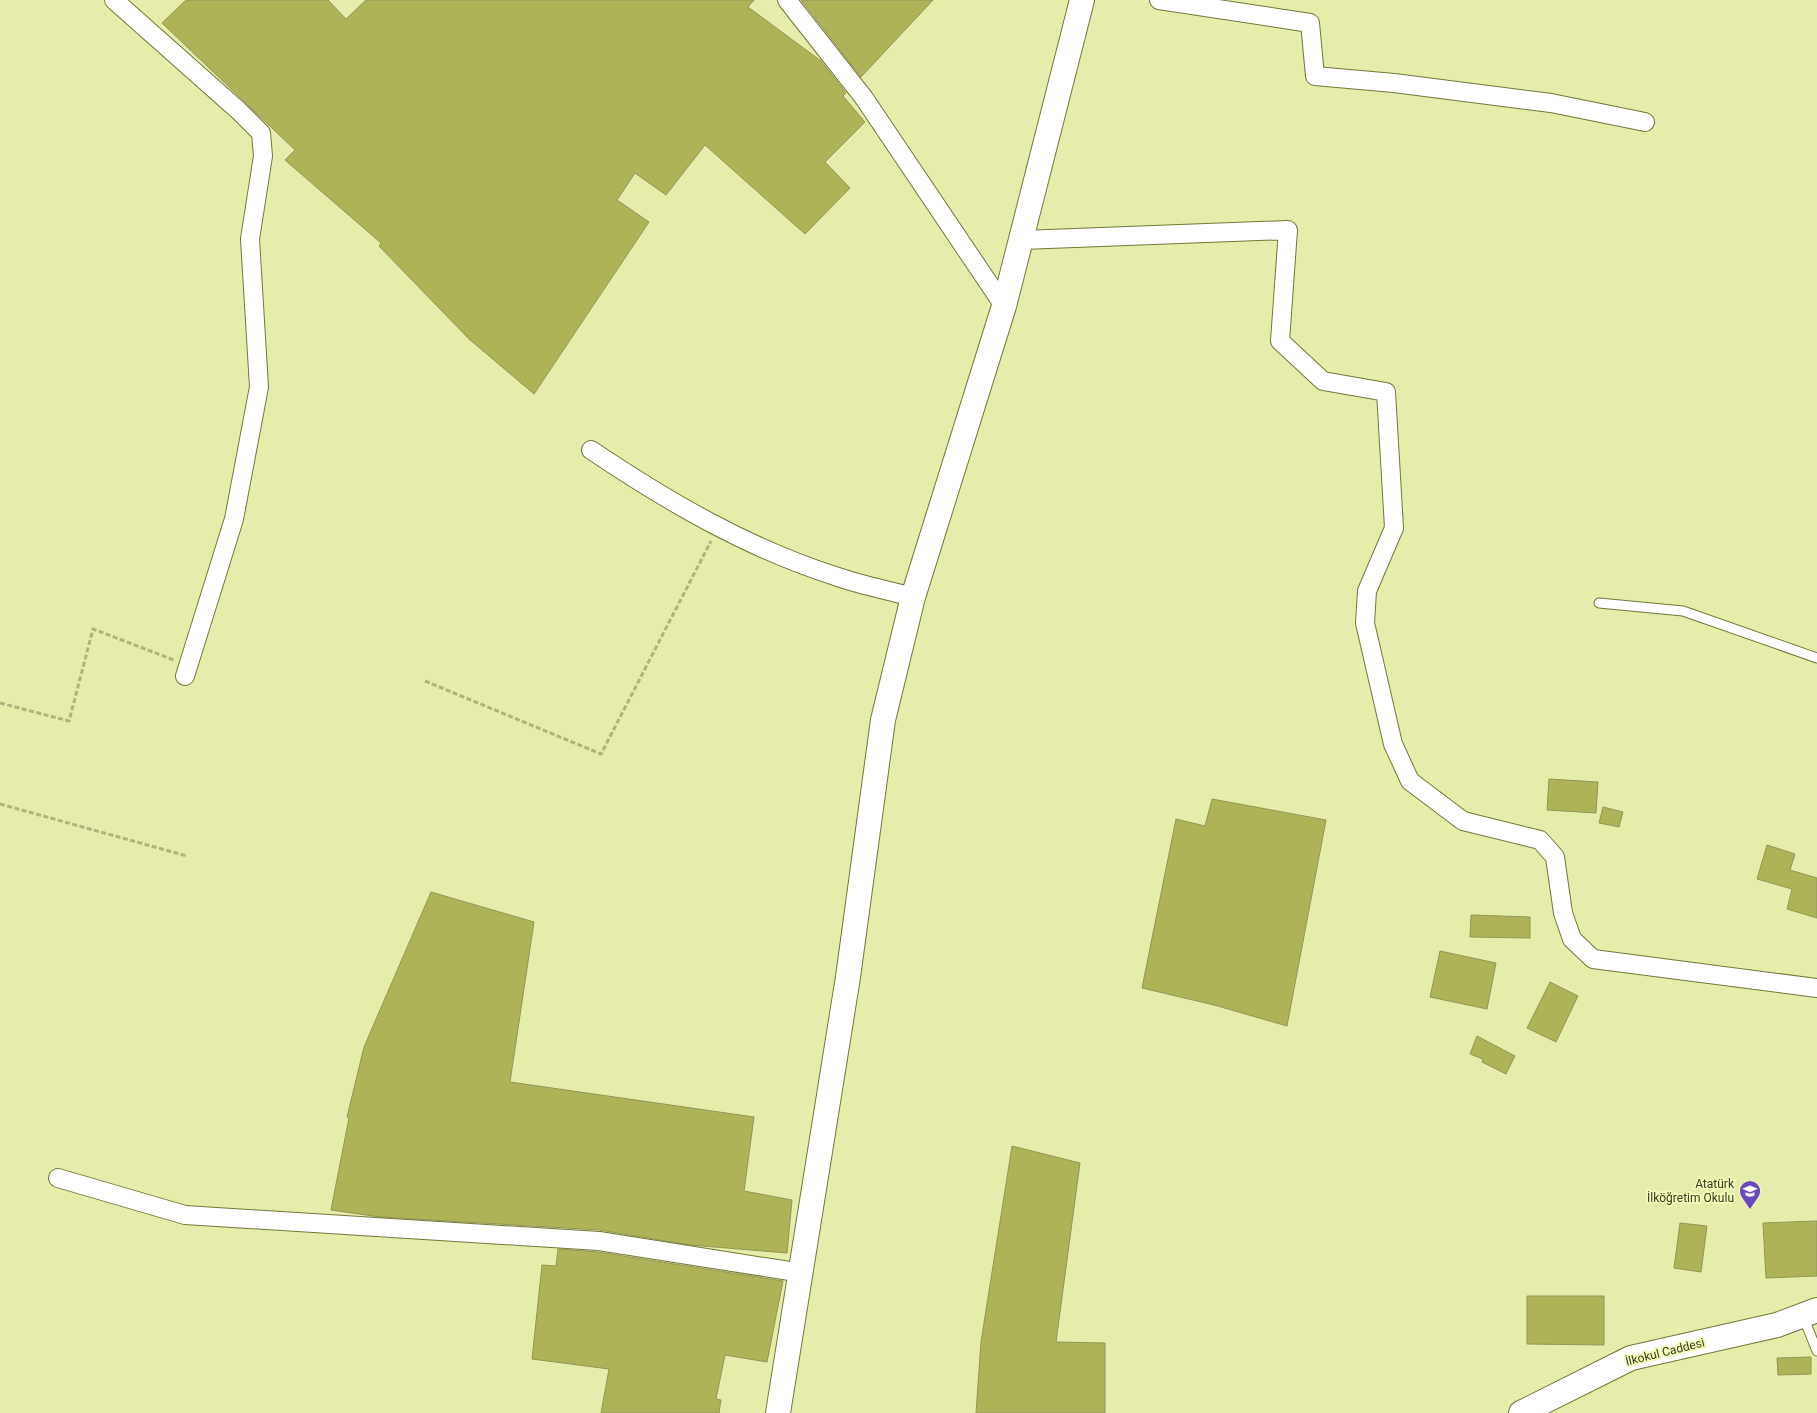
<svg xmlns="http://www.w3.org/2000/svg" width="1817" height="1413" font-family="Roboto,sans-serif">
  <rect width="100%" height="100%" fill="#e6ecaa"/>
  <g fill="#adb356" stroke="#919657">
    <polygon points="186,0 328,0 346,19 366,0 754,0 748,7 821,61 846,93 843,96 865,122 825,162 850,188 805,234 705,145 666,195 635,173 617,200 649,222 534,394 469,339 379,246 381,243 285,160 295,150 162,23"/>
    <polygon points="801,0 933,0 861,77"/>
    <polygon points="1549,779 1598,782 1596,813 1547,810"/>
    <polygon points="1212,799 1326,820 1287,1026 1214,1005 1142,988 1176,819 1205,826"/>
    <polygon points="1603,807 1623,812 1619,827 1599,823"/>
    <polygon points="1767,845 1795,854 1790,870 1817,878 1817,918 1787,909 1792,889 1757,879"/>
    <polygon points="431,892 534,922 510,1082 754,1117 744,1191 792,1200 787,1253 690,1245 600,1230 380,1217 331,1210 349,1118 347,1117 364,1047"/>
    <polygon points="1471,915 1530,917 1530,938 1470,937"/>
    <polygon points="1440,951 1496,963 1487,1009 1430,997"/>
    <polygon points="1550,982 1578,996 1556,1042 1527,1028"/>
    <polygon points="1477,1036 1515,1056 1506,1074 1482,1062 1483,1059 1470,1054"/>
    <polygon points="1012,1146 1080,1163 1056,1342 1105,1343 1105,1413 976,1413 981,1342"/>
    <polygon points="1817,1221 1817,1276 1766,1278 1763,1223"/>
    <polygon points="1680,1223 1707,1226 1701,1272 1674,1268"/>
    <polygon points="558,1249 598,1252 783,1281 767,1362 725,1355 716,1399 721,1400 719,1413 601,1413 609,1369 532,1359 542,1265 556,1266"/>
    <polygon points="1527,1296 1604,1296 1604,1345 1527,1344"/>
    <polygon points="1811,1357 1811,1374 1778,1375 1777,1358"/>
  </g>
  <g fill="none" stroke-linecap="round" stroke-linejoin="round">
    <g stroke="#737739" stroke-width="11">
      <g id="lane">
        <polyline points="1599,603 1683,611 1817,658"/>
        <polyline points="1803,1316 1817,1351"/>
      </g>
    </g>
    <g stroke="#737739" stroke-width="20">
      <g id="street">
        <polyline points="114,0 239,111 261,133 263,156 250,239 259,387 234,519 185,676"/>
        <polyline points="787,0 864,98 1004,306"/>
        <polyline points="1159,0 1310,23 1315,76 1394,83 1551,103 1645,122"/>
        <polyline points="1022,240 1288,230 1280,341 1323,381 1386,392 1394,528 1367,591 1365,623 1393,744 1410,781 1463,821 1540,840 1555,857 1563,913 1572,939 1593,959 1817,988"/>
        <path d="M591,450c76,51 156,98 244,126 25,9 52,14 78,21"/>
        <polyline points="58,1178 185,1215 599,1241 802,1273"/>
      </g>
    </g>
    <g stroke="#737739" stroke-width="26">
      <g id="secondary">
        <polyline points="778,1413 848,977 883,720 913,597 1004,306 1082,0"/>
        <polyline points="1521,1413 1631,1358 1777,1325 1817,1310"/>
      </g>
    </g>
    <g stroke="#aeb37e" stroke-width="3" stroke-dasharray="5 2.5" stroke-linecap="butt">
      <polyline points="425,681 601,754 711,541"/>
      <polyline points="0,703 69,721 93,629 174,660"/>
      <polyline points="0,804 187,856"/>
    </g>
    <use href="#lane" stroke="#fff" stroke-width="9"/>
    <use href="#street" stroke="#fff" stroke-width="18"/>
    <use href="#secondary" stroke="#fff" stroke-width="24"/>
  </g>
  <defs>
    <g id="school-pin" transform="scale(1.125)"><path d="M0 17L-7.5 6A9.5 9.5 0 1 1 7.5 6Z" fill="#6b48c0" stroke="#f3f9b7"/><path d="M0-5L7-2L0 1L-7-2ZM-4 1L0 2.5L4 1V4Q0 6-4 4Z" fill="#fff"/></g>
  </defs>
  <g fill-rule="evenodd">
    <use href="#school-pin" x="1750" y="1191"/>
  </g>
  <g text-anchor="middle" stroke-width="4" stroke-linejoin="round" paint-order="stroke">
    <g font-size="12" fill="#3a3c21" stroke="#f3f9b7" text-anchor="end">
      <text x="1734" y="1188">Atatürk<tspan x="1734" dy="14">İlköğretim Okulu</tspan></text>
    </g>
    <g font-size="12" fill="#3a3c21" stroke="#f3f9b7">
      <text transform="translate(1665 1352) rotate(-14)" y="4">İlkokul Caddesi</text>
    </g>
  </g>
</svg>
